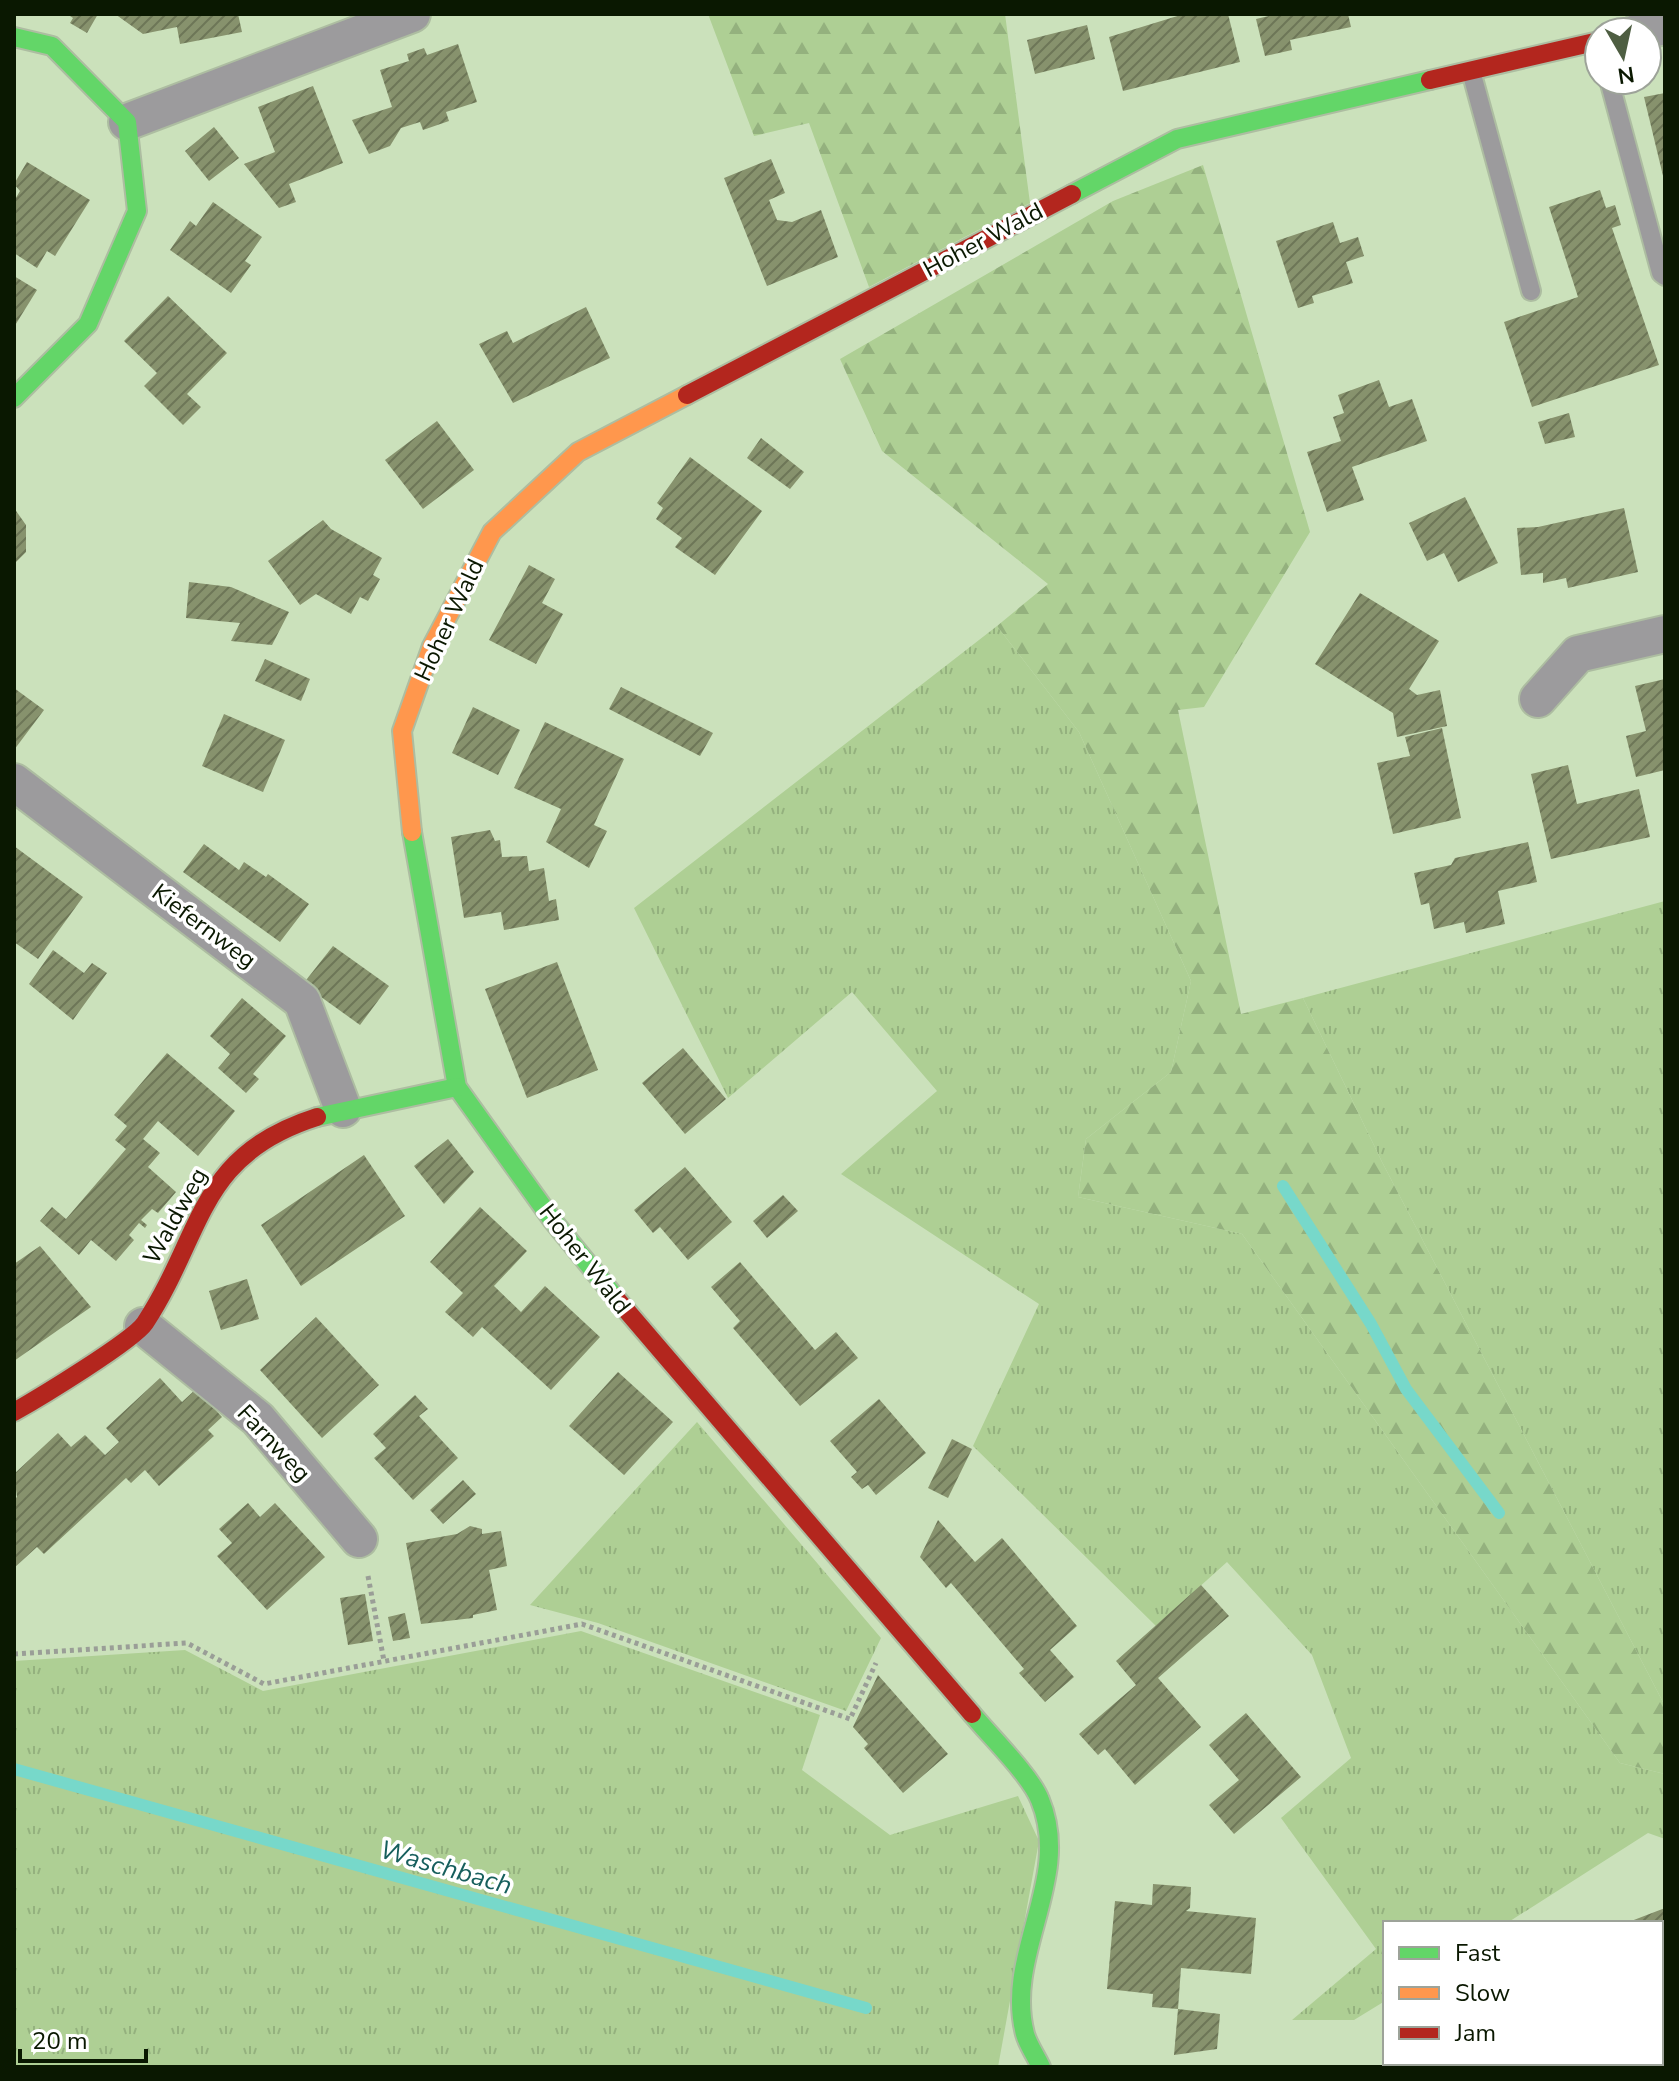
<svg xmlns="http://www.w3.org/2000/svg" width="1679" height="2081" font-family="'Nunito Sans',sans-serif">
  <defs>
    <pattern id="grass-tufts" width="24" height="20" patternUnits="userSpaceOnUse" patternTransform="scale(2)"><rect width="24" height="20" fill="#aecf94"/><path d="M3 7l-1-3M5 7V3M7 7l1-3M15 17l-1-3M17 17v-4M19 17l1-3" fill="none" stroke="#94b17e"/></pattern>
    <pattern id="forest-firs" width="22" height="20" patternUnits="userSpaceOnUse" patternTransform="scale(2)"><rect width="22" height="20" fill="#aecf94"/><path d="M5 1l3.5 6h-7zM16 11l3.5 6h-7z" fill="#94b17e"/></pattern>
    <pattern id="building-hatch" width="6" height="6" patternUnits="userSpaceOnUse" patternTransform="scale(2)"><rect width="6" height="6" fill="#87926d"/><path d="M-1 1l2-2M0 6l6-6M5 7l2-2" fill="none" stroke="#6d7657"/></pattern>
  </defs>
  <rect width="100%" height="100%" fill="#cbe1bb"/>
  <g fill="url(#grass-tufts)">
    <polygon points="997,626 1079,732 1191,981 1171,1072 1086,1139 1078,1197 1242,1234 1620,1763 1665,1774 1665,1839 1648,1833 1507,1923 1385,1923 1385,2001 1354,2020 1292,2020 1376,1949 1281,1818 1351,1758 1312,1655 1227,1562 1156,1626 973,1446 1039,1304 841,1174 937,1091 852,992 728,1098 634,908"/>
    <polygon points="1665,901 1665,1706 1382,1162 1303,998"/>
    <polygon points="697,1422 881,1638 846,1711 598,1623 530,1605"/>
    <polygon points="581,1631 820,1715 802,1770 890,1835 1018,1796 1039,1841 998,2067 14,2067 14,1661 185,1650 263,1691"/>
  </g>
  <g fill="url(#forest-firs)">
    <polygon points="708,14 1005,14 1030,203 869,287 809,123 754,136"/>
    <polygon points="1203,165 1310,532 1204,707 1178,710 1241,1014 1303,998 1382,1162 1665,1706 1665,1774 1620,1763 1242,1234 1078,1197 1086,1139 1171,1072 1191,981 1079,732 997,626 1048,584 882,451 840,359 1113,201"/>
  </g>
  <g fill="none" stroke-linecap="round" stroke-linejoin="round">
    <g stroke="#77d8ca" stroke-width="12">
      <polyline points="1283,1186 1371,1324 1406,1389 1499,1513"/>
      <polyline points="14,1769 866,2008"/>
    </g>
  </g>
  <g fill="url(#building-hatch)">
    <polygon points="67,14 98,14 87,33 70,23 73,18"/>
    <polygon points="115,14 238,14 242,32 180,44 177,27 143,34"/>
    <polygon points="1184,14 1228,14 1240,62 1123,91 1109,37"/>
    <polygon points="1277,14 1348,14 1351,27 1290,40 1292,50 1265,56 1256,19"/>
    <polygon points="1087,25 1095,59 1035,74 1027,40"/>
    <polygon points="458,44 477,102 446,112 449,121 423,130 420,122 401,128 390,146 369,154 352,120 392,107 380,70 409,61 407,54 424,48 427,55"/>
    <polygon points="313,86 343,163 289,184 296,202 279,208 244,164 275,152 258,107"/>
    <polygon points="1665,93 1665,180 1664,180 1644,97"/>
    <polygon points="214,127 239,158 209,181 185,151"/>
    <polygon points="771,159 785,193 769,200 777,220 792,222 821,210 838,257 767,286 724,178"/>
    <polygon points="27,162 90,200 55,256 47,251 37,268 14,253 14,201 20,191 14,184"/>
    <polygon points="1600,190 1606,208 1615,205 1621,225 1612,228 1659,365 1532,407 1504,322 1578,297 1549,207"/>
    <polygon points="213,202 262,237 245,261 251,265 231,293 170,250 190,221 196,226"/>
    <polygon points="1333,222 1340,243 1358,237 1364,256 1346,262 1353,283 1312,296 1314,303 1298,308 1276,241"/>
    <polygon points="14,276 37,290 14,327"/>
    <polygon points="168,296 227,353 187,394 201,407 183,425 144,386 157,373 124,341"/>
    <polygon points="586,307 610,358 513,403 479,344 507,331 513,343"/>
    <polygon points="1379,380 1389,407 1412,399 1427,441 1352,467 1364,500 1327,512 1307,452 1341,441 1333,417 1344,413 1338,395"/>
    <polygon points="1569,413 1575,437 1545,444 1538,422"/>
    <polygon points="437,421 474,470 423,509 385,460"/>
    <polygon points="761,438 804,472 790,489 747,458"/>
    <polygon points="690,457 762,511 715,575 675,547 682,538 656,519 663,508 657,503"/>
    <polygon points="1465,497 1498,563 1458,582 1444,553 1427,561 1409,523"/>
    <polygon points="14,508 26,525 26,552 14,564"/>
    <polygon points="1624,508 1638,572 1568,588 1566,578 1543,583 1543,573 1521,575 1517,528 1538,527"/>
    <polygon points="323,520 331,529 382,558 373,575 380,579 368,601 360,597 351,614 316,594 300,605 268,561"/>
    <polygon points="529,565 555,579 542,603 563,614 536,664 489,640"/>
    <polygon points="189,582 231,587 289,612 272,645 231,641 240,623 186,618"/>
    <polygon points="1360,593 1439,641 1409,689 1417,695 1440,690 1447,726 1397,737 1393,713 1315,664"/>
    <polygon points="265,659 310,679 301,701 255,681"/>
    <polygon points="1665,679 1665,770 1636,777 1626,736 1646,731 1635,686"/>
    <polygon points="621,687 713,733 700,756 609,709"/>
    <polygon points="14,688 44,710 14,750"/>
    <polygon points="473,707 520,730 498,775 452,753"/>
    <polygon points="224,714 285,740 263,792 202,766"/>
    <polygon points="545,722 624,759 594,825 607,831 589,868 546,842 561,809 514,788"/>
    <polygon points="1442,728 1461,818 1393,834 1377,763 1410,756 1405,737"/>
    <polygon points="1568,765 1577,804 1639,789 1650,837 1551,859 1531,774"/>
    <polygon points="490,830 495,841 500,840 502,857 527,856 529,871 544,868 549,901 556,899 559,920 504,930 501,912 464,918 451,837"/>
    <polygon points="1528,842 1537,882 1498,891 1505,924 1466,933 1464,922 1434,929 1429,903 1421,905 1414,873 1451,865 1455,858"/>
    <polygon points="204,844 239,870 244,862 266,877 268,874 309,904 280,942 183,872"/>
    <polygon points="14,846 83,897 38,959 14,942"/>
    <polygon points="333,946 389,986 360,1025 303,984"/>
    <polygon points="53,950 84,973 92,963 107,973 73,1020 29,984"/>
    <polygon points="557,962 598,1070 527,1098 485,989"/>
    <polygon points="242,998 286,1036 253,1074 259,1079 246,1093 218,1068 230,1054 210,1036"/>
    <polygon points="683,1048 726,1099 685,1134 642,1083"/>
    <polygon points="167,1053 235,1111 198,1156 158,1121 143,1139 160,1153 148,1167 176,1192 158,1213 152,1209 141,1220 147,1225 145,1228 139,1223 129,1235 134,1240 116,1261 91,1240 79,1255 40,1221 52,1207 66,1219 126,1149 115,1140 127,1126 114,1115"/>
    <polygon points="448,1139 474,1172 444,1204 414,1166"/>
    <polygon points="364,1155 405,1216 301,1286 261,1225"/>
    <polygon points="685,1167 732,1222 688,1260 660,1227 653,1233 634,1210"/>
    <polygon points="783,1195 798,1211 767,1238 753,1221"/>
    <polygon points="480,1207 527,1251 494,1286 521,1312 545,1286 600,1337 551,1390 482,1327 473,1337 445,1312 463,1293 430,1262"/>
    <polygon points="40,1246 91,1307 14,1361 14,1264"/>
    <polygon points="740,1262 815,1350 836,1332 858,1358 800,1406 733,1328 740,1321 711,1287"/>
    <polygon points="247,1279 259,1319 221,1330 209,1291"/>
    <polygon points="316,1317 379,1385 322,1438 260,1370"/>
    <polygon points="618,1372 673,1422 624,1475 569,1426"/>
    <polygon points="160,1378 182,1402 196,1389 222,1417 208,1430 214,1436 159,1486 145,1470 131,1483 126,1478 44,1554 37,1547 14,1568 14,1500 17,1497 14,1474 58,1433 71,1447 85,1435 105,1455 119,1442 106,1428"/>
    <polygon points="415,1395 428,1409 419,1416 458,1458 413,1500 374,1458 386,1448 373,1434"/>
    <polygon points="879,1399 926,1453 876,1495 868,1485 862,1489 851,1477 857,1472 830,1441"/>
    <polygon points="952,1439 972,1449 948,1498 928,1488"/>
    <polygon points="463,1480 476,1494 443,1524 430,1510"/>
    <polygon points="248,1503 260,1517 275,1503 325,1557 267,1610 217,1556 232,1543 219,1529"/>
    <polygon points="938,1520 975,1562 1002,1538 1077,1626 1050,1650 1074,1677 1045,1702 1019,1673 1024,1669 951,1583 946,1588 920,1557"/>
    <polygon points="470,1526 482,1529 482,1534 501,1531 507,1566 489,1570 497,1610 473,1615 473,1618 421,1624 406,1543 457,1534"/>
    <polygon points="1201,1585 1229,1616 1158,1678 1201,1727 1135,1785 1105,1749 1098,1755 1079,1734 1136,1685 1116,1661"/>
    <polygon points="365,1594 373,1641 348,1645 340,1598"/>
    <polygon points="405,1613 410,1638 393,1641 388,1617"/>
    <polygon points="878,1675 948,1754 903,1793 864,1748 868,1744 853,1727"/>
    <polygon points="1246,1713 1301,1777 1234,1834 1209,1805 1239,1780 1209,1745"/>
    <polygon points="1153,1884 1191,1887 1190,1908 1186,1911 1256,1918 1251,1974 1181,1968 1178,2009 1220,2014 1217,2049 1174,2055 1178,2009 1152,2007 1153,1994 1107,1989 1115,1901 1152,1905"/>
    <polygon points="1665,1908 1665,1972 1661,1973 1661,1923 1626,1923"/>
  </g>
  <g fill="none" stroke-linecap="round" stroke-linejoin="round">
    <g stroke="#adbda1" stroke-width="22">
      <g id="lane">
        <polyline points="1471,71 1531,291"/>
        <polyline points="1609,80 1661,273 1665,276"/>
      </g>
    </g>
    <g stroke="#adbda1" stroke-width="40">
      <g id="street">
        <polyline points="1638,32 1665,26"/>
        <polyline points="127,122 412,14"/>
        <polyline points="1538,699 1578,654 1665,634"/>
        <polyline points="14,782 302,1001 343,1109"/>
        <polyline points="143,1326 258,1419 359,1539"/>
      </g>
    </g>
    <g stroke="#adbda1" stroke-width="22">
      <g id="fast">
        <polyline points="14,37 52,46 127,122 137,211 88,324 14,398"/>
        <polyline points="1072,194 1177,139 1430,80"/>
        <polyline points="412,832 457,1087 553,1221 615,1297"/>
        <polyline points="317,1117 457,1087"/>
        <path d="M972,1714c17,21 59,62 68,86 33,79 -36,154 -15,234 3,11 11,22 16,33"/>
      </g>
    </g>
    <g stroke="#adbda1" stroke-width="22">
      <polyline id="slow" points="412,832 402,731 432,646 492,532 578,452 687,395"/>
    </g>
    <g stroke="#adbda1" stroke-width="22">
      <g id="jam">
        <polyline points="1430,80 1599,41"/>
        <polyline points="687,395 1072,194"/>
        <polyline points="615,1297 972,1714"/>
        <path d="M14,1412c23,-13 119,-71 131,-89 59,-90 52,-168 172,-206"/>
      </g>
    </g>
    <g stroke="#9a9e97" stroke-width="5" stroke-dasharray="4 4" stroke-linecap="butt">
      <polyline points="368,1576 384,1661"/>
      <polyline points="14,1654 187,1643 264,1684 582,1624 850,1719 876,1663"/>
    </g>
    <use href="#lane" stroke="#9c9b9d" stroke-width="18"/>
    <use href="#street" stroke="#9c9b9d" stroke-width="36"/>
    <use href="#fast" stroke="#63d668" stroke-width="18"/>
    <use href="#slow" stroke="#ff974d" stroke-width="18"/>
    <use href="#jam" stroke="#b3261e" stroke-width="18"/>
  </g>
  <g text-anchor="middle" stroke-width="7" stroke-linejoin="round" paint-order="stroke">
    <g font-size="24" fill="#0a1801" stroke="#fff">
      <text transform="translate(983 240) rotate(-28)" y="8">Hoher Wald</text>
      <text transform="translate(449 620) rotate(-65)" y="8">Hoher Wald</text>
      <text transform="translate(204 926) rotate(37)" y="8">Kiefernweg</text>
      <text transform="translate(175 1216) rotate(-61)" y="8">Waldweg</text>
      <text transform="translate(585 1259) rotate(52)" y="8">Hoher Wald</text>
      <text transform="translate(274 1443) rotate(47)" y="8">Farnweg</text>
    </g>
    <g font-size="26" font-style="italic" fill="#175f5d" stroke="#fff">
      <text transform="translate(446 1867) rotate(16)" y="9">Waschbach</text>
    </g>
  </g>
  <rect width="1679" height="2081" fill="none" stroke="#0a1801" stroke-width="32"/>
  <rect x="1383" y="1921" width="280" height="144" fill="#ffffff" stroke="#9da399" stroke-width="2"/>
  <rect x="1399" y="1947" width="40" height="12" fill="#63d668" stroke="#9da399" stroke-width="2"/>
  <text x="1455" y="1961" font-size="24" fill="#0a1801">Fast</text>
  <rect x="1399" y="1987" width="40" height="12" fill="#ff974d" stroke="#9da399" stroke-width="2"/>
  <text x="1455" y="2001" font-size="24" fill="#0a1801">Slow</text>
  <rect x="1399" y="2027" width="40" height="12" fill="#b3261e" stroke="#9da399" stroke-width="2"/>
  <text x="1455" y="2041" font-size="24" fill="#0a1801">Jam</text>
  <g transform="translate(1623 56) rotate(171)"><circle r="38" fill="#ffffff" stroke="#9da399" stroke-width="2"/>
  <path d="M0-6L14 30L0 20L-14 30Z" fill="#4e5e42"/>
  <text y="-12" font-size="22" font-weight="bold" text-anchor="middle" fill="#0a1801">N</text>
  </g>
  <path d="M20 2049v12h126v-12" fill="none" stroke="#0a1801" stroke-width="4"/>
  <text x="32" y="2049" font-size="24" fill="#0a1801" stroke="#ffffff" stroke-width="6" paint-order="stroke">20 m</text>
</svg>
